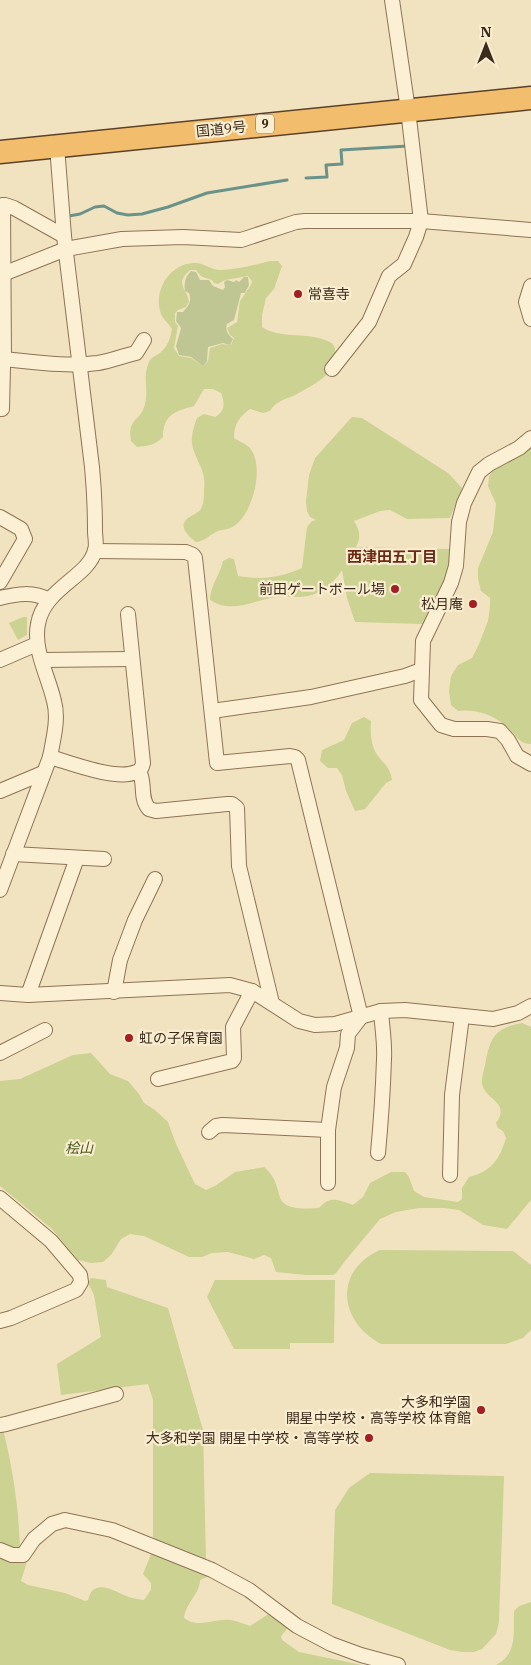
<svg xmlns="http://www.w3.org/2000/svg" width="531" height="1665" font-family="'IBM Plex Serif','Noto Sans JP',serif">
  <rect width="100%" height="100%" fill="#f2e3c0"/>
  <g fill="#cbd292" fill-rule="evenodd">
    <path d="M270,261h8l4,5 -8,23 -8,9 -4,17v12c20,13 46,4 68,15 5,3 6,8 5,13 -1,6 -3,15 -7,18 -8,9 -22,16 -33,22 -10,5 -18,5 -25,16l-7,2 -13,-4c-11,8 -16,15 -16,29 5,3 12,6 16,10 15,18 3,66 -16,78 -5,4 -13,3 -18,6 -8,4 -11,9 -20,10 -7,-5 -19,-16 -8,-24 4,-3 10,-5 13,-9 3,-6 3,-13 3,-20 3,-19 -9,-28 -12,-45 -1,-8 2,-18 5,-26l7,-4 11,3c10,-6 10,-13 6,-24l-8,-4h-9l-10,17c-18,5 -31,8 -31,31 -8,8 -15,9 -26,10l-6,-6c-4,-24 10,-19 14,-37 4,-14 -3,-27 4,-42 2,-5 7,-6 11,-9 8,-7 10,-14 12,-24 -3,-5 -9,-10 -11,-15 -8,-22 7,-49 32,-51 11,-1 17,7 28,7 17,-1 33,-5 49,-9zM190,270h6c5,8 8,7 16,10l2,3 4,1 7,-4 23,-4 4,5 -1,4 -11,16 -3,21 -10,6 3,7 4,3 -3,7 -9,-1 -12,4 -2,13 -5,5 -12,-8 -12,-2 -5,-8 4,-22 -3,-4v-9l3,-3 8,-3 3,-5c-2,-14 -15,-18 1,-32z"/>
    <path d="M352,417l10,1 86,55 14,15 -12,30 -43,1 -17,-9 -10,1 -26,10c6,10 7,16 2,26l96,2 -5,32 -19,39 -5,4 -68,-2 -8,-24 -5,-28c-5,9 -15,18 -25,23 -13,6 -26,3 -39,4 -23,2 -45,18 -68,3 0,-14 10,-25 13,-39l6,-3 5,1 4,17c26,4 40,2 64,-8l5,-41 5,-6 4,-1 -6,-3 -3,-6 -1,-10 3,-26 6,-17z"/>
    <path d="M531,440v304c-13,0 -16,-11 -25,-18 -14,-12 -31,-17 -48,-15l-7,-6 -2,-14 2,-15 7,-11 14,-7 7,-14 9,-23 2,-15v-8l-9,-7 -3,-12v-11l15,-36 3,-28 -8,-18 1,-9 5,-9z"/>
    <polygon points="23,617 27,617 27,635 18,640 9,623"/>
    <path d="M364,717l7,4c-1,10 0,23 5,32 7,11 14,13 16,27l-6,3 -21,26 -10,2 -9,-20 -4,-16 -5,-7h-9l-8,-7 2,-11 22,-10 8,-17z"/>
    <path d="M522,1023l9,4v173l-24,29 -24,-4 -24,-15 -15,-2h-25l-23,4 -16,7 -35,42 -8,11 -4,3h-27l-30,-3 -5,-14 -7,-3 -10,4 -26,-7 -16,1 -10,4h-13l-45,-21 -14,-2 -9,5 -10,16 -8,7 -12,1 -13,-3 -26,-31 -52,-43v-105l20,-2 53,-24 18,-2 19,21 18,7 11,13 5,9 11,7 13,12 8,22 19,40 11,6 9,-4 20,-14 29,-5c27,23 -2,45 55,41 11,-13 20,-8 34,-3l10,-8 7,-14 21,-11h14l4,5 5,14 10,6 34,5 4,-3v-11l7,-11c23,-6 30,-17 37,-39l-3,-7 -5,-3 -2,-5c15,-21 -10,-22 -14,-39 -1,-5 2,-13 3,-19 5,-27 9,-37 37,-42z"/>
    <path d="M380,1250l133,1 18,14v65l-8,8 -17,6h-125c-42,-22 -48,-73 -1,-94z"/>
    <polygon points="91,1278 106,1280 107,1287 168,1308 203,1430 206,1560 153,1541 153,1400 148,1384 61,1395 57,1364 101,1337 94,1295 88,1283"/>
    <polygon points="215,1280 335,1280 334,1343 290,1343 290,1349 234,1349 207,1297"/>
    <path d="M0,1429h3c10,41 16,80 17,122l-20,-7z"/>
    <polygon points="370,1473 504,1476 499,1622 496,1634 482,1649 474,1652 462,1652 450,1650 332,1604 335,1510 349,1488"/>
    <path d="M0,1551l29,4 -8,26 7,4 37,8 20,8 3,-1c5,-21 23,-11 36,-5 6,3 13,4 20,5l7,-10v-7l-8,-9 8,-20 6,-3 50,20v6l-7,3c0,14 -14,22 -16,38 13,11 31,0 47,2 6,1 13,4 19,6l20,-13 17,10v6l-6,7 1,4 17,12 63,13h-362z"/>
    <path d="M531,1602v63h-35c22,-11 17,-33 18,-54l5,-5z"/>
  </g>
  <path fill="#c0c693" d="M191,271l5,1 4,8h9l4,6 10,4 2,-3 -1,-5 3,-2 7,2 2,-2 3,2 5,-5h4l1,8 -4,8h-4l-7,27 -7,4c-2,6 1,11 6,15l-3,6 -7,-2 -15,4 -1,14 -4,5 -12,-9 -12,-2 -3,-9 5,-18 -5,-7 1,-9h6c6,-7 9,-10 6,-19l-4,-2c-1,-8 0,-14 6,-20z"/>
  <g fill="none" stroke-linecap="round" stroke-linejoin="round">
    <g stroke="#699389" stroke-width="3">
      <polyline points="306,178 327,177 326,165 342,164 341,150 408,146"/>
      <polyline points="69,216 80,214 95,207 104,206 117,213 128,215 142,214 168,207 207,193 287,180"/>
    </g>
    <g stroke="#8e7356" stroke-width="16">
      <g id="minor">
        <polyline points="0,206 5,205 14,208 64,236"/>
        <polyline points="3,274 66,249 122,239 183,237 241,240 296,222 305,221 421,221 531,230"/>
        <polyline points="531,286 526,302 531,319"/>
        <path d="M4,359c31,3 63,8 94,4 12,-2 25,-7 38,-10l8,-13"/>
        <polyline points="332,369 369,322 389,276 404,264 416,237 421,221 408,110 392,0"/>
        <polyline points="0,409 2,409 3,366 4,359 3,205"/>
        <polyline points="531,438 519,448 489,464 479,472 464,503 459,522 456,566 451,583 423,641 421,700 441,725 454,729 487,729 500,731 508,740 517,756 531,764"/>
        <polyline points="0,517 21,529 25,539 0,582"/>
        <polyline points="95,551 186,552 193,555 195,558 217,763 290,756 295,757 298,760 361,1017 348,1034 347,1048 334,1087 328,1130 223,1125 216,1126 209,1132"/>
        <path d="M0,598c17,-4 33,-7 49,2"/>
        <polyline points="0,660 37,644"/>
        <polyline points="42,660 132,659"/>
        <polyline points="212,711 311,697 405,676 421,670"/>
        <path d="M50,757c21,6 67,24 86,15 5,-1 6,-5 7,-9l-15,-149"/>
        <path d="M139,771c7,12 0,27 10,38l7,2 71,-7h5l5,4 2,58 33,137"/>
        <polyline points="0,791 43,773"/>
        <polyline points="13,854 104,859"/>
        <path d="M0,890l50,-133c3,-17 9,-38 4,-56 -6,-26 -21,-51 -16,-77 6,-36 51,-47 57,-74 2,-5 0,-13 0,-19 0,-21 -1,-43 -3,-64l-28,-231 -7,-90"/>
        <polyline points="114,992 120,960 135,920 155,879"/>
        <polyline points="0,993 28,995 230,985 252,991 299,1021 315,1025 335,1024 381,1011 405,1010 493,1019 518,1013 531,1006"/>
        <polyline points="28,995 77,858"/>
        <polyline points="0,1053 45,1030"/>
        <polyline points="158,1079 232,1061 234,1058 233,1027 252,991"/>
        <polyline points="328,1130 328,1183"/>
        <path d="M378,1153c3,-32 5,-63 6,-94 1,-16 -2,-32 -3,-48"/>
        <polyline points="450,1175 452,1095 462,1016"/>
        <polyline points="0,1198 51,1241 80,1275 81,1282 76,1290 11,1318 0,1321"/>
        <polyline points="0,1425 6,1424 116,1394"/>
        <polyline points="0,1550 12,1555 23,1555 34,1539 52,1524 65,1520 112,1530 212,1570 249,1590 297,1626 331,1644 361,1655 398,1665"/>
      </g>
    </g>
    <g stroke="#5b412a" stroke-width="25">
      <polyline id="trunk" points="0,152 531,98"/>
    </g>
    <use href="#minor" stroke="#fcf0d4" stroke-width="14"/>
    <use href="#trunk" stroke="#f2be6d" stroke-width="22"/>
  </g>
  <g fill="#a31f21" stroke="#f9edd0" stroke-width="2">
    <circle cx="298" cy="294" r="5"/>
    <circle cx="395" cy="589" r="5"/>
    <circle cx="473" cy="604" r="5"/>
    <circle cx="129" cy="1038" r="5"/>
    <circle cx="481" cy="1410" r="5"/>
    <circle cx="369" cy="1438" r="5"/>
  </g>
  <g text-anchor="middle" stroke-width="4.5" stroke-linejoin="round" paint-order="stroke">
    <rect fill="#f9edd0" stroke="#756552" stroke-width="1" x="256" y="114.5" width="18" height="19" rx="4"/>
    <g font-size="12" font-weight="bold" fill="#3c2b1c">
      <text x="265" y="128">9</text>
    </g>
    <g font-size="14" fill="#3c2b1c" stroke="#f9edd0">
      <text transform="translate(221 129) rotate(-6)" y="5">国道9号</text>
    </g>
    <g font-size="14" fill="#3c2b1c" stroke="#f9edd0" text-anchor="end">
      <text x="308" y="299" text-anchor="start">常喜寺</text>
      <text x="385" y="594">前田ゲートボール場</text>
      <text x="463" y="609">松月庵</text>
      <text x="139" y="1043" text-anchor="start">虹の子保育園</text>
      <text x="471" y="1407">大多和学園<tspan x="471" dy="16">開星中学校・高等学校 体育館</tspan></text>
      <text x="359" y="1443">大多和学園 開星中学校・高等学校</text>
    </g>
    <g font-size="14" font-style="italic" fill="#4c5a20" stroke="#f9edd0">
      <text x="79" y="1153">桧山</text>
    </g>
    <g font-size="15" font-weight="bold" fill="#6d2816" stroke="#f9edd0">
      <text x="392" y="562">西津田五丁目</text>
    </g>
  </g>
  <g transform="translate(486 45)" stroke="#f9edd0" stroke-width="4" paint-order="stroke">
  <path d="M0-4L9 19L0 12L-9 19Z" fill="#3c2b1c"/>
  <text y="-8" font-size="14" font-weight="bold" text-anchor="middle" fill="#3c2b1c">N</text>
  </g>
</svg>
